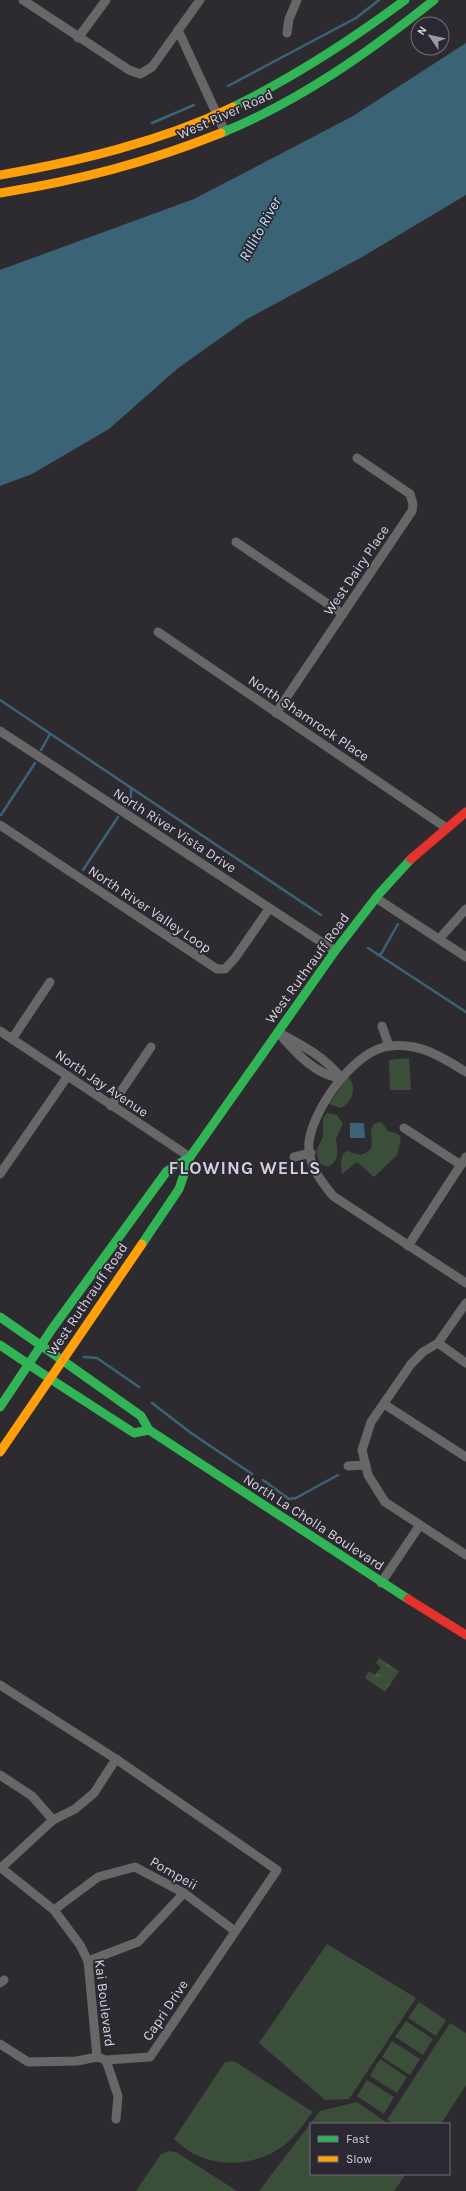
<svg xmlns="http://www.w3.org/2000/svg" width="466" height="2191" font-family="Karla,sans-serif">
  <defs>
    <pattern id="park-tufts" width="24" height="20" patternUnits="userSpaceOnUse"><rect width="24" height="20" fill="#3b4e3a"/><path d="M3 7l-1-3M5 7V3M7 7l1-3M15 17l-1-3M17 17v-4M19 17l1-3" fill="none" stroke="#576756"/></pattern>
  </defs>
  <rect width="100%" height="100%" fill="#2d2b30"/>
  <g fill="#3b4e3a">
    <polygon points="409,1058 411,1090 390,1090 389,1060"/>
    <path d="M348,1077c10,10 4,26 -8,31l-11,-4z"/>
    <path d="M327,1113l10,2 6,9 -7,15c1,12 5,20 -8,28l-8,-3 -4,-13 7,-14v-19z"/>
    <path d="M381,1122l7,9 10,3 3,4 -4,17 -23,22 -17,-15 -15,12 -1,-12 2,-8 4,-3 14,4 8,-4c7,-8 -2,-18 5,-27z"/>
    <polygon points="327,1944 416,1998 349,2099 325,2100 259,2043"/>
    <polygon points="419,2002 446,2020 436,2036 408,2018"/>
    <polygon points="406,2021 433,2039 423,2055 395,2037"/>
    <polygon points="450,2023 466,2033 466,2085 441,2124 393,2124 387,2120"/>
    <polygon points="392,2041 420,2059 410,2075 382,2057"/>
    <polygon points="380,2059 407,2077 397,2093 370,2076"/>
    <path d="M234,2061l79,51c-8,10 -16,22 -26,31 -33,27 -83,27 -113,-4l51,-77z"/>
    <polygon points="367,2080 394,2097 384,2114 357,2096"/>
    <polygon points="357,2102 389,2124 311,2124 311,2174 406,2174 394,2191 259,2191 320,2111"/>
    <polygon points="169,2151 176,2152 237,2191 136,2191 161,2154"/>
  </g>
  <polygon fill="url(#park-tufts)" points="379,1658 399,1671 385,1692 365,1678 369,1671 375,1675 381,1667 376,1663"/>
  <g fill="#3b6376">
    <polygon points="466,43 466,195 362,257 247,319 177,369 109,429 32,474 0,486 0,270 194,199 353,116"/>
    <polygon points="350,1123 364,1123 365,1138 350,1138"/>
  </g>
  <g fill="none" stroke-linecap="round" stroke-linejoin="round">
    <g stroke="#3b6376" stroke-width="2.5">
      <polyline points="228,86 356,18 379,0"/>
      <polyline points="152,123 194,105"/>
      <polyline points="0,700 321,915"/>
      <polyline points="41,750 50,734"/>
      <polyline points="125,805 131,798 131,788"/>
      <polyline points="1,815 35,763"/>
      <polyline points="83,870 118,817"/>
      <polyline points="368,948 466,1012"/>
      <polyline points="378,955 381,954 398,924"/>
      <polyline points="84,1357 97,1358 139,1387"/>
      <polyline points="152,1403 191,1433 252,1474"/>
      <polyline points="263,1480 289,1499 296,1498 338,1475"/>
    </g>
    <g stroke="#686767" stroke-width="9">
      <polyline points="23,0 129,70 140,74 152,67 200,0"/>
      <polyline points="178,30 225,132"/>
      <polyline points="287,33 289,19 297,0"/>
      <polyline points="78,38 106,0"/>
      <polyline points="236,542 343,614"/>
      <polyline points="158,632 445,827"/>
      <polyline points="276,713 412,511 413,504 410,494 357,458"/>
      <polyline points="0,731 335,951"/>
      <polyline points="0,825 217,969 225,969 235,958 269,909"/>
      <polyline points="376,898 466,957"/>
      <polyline points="439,939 466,909"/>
      <polyline points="382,1026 389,1046"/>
      <polyline points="0,1031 190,1157"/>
      <path d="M278,1032c15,18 38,44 63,46"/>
      <path d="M283,1035c21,11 44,24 58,43"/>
      <polyline points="12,1039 50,982"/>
      <path d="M466,1072c-24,-15 -45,-29 -76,-26 -35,3 -77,63 -81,96 -2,22 12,39 24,54l133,87"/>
      <polyline points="111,1106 151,1047"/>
      <polyline points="404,1128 461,1165"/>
      <polyline points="294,1157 311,1153"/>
      <polyline points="0,1174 67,1077"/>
      <polyline points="408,1246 466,1157"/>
      <polyline points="466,1303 438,1343 423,1352 411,1364 371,1422 362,1450 368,1475 385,1502 466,1555"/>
      <polyline points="438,1343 466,1363"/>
      <polyline points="384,1404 466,1457"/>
      <polyline points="348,1466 366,1465"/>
      <polyline points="381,1583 420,1525"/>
      <polyline points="0,1685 116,1759 277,1870 150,2057 106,2060 97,2057 77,2061 28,2062 0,2044"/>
      <polyline points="0,1775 32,1796 53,1820"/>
      <polyline points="0,1867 54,1910 80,1945 88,1961 97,2057"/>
      <polyline points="1,1868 53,1820 75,1809 94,1793 116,1759"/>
      <polyline points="54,1910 98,1877 135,1867 184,1893 235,1931"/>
      <polyline points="88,1961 138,1942 184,1893"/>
      <polyline points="0,1983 4,1980"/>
      <polyline points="106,2060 118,2096 116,2119"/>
    </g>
    <g stroke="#30b455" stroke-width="9">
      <path d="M233,107c61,-30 117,-66 172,-107"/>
      <path d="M221,133c79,-32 148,-81 213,-133"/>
      <polyline points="142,1244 179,1189 190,1157 335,951 379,894 411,859"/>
      <polyline points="0,1317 62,1360"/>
      <polyline points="0,1345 49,1378"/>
      <polyline points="62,1360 141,1416 149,1430 408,1599"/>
      <polyline points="49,1378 134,1433 149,1430"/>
      <polyline points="0,1407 52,1329 167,1171 190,1157"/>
    </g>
    <g stroke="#ff9f0a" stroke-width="9">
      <path d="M0,175c80,-14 159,-33 233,-68"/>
      <path d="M0,193c80,-13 146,-30 221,-60"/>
      <polyline points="0,1452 142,1244"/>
    </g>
    <g stroke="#e5322d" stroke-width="9">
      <polyline points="411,859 466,812"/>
      <polyline points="408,1599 466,1635"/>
    </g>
  </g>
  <g text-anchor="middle" stroke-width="3.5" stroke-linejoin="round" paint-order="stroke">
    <g font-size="14" fill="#d6d3da" stroke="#2c2833">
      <text transform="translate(225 114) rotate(-24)" y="5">West River Road</text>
      <text transform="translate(356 570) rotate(-56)" y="5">West Dairy Place</text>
      <text transform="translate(309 718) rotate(34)" y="5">North Shamrock Place</text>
      <text transform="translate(175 830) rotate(33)" y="5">North River Vista Drive</text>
      <text transform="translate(150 909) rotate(34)" y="5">North River Valley Loop</text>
      <text transform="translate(307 968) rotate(-54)" y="5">West Ruthrauff Road</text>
      <text transform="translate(102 1083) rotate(34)" y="5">North Jay Avenue</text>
      <text transform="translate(87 1299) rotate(-56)" y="5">West Ruthrauff Road</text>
      <text transform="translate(314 1522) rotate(33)" y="5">North La Cholla Boulevard</text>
      <text transform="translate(174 1873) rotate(30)" y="5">Pompeii</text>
      <text transform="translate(105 2003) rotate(83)" y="5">Kai Boulevard</text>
      <text transform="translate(165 2010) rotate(-56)" y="5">Capri Drive</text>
    </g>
    <g font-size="15" font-style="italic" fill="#bae5fb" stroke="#2c2833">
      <text transform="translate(260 229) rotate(-61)" y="5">Rillito River</text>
    </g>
    <g font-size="18" font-weight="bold" letter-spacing="1" fill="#d3cddc" stroke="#2c2833">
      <text x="245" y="1174">FLOWING WELLS</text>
    </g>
  </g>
  <rect x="310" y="2123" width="140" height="52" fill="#2c2833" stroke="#706c76"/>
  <rect x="318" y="2136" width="20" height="6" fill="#30b455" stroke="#706c76"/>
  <text x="346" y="2143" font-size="12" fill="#d6d3da">Fast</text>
  <rect x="318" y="2156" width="20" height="6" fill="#ff9f0a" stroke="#706c76"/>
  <text x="346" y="2163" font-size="12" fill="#d6d3da">Slow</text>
  <g transform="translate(430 36) rotate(304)"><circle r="19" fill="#2c2833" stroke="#706c76"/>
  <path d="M0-3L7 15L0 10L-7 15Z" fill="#9b989e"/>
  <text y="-6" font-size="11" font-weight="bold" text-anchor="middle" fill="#d6d3da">N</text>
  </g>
</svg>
